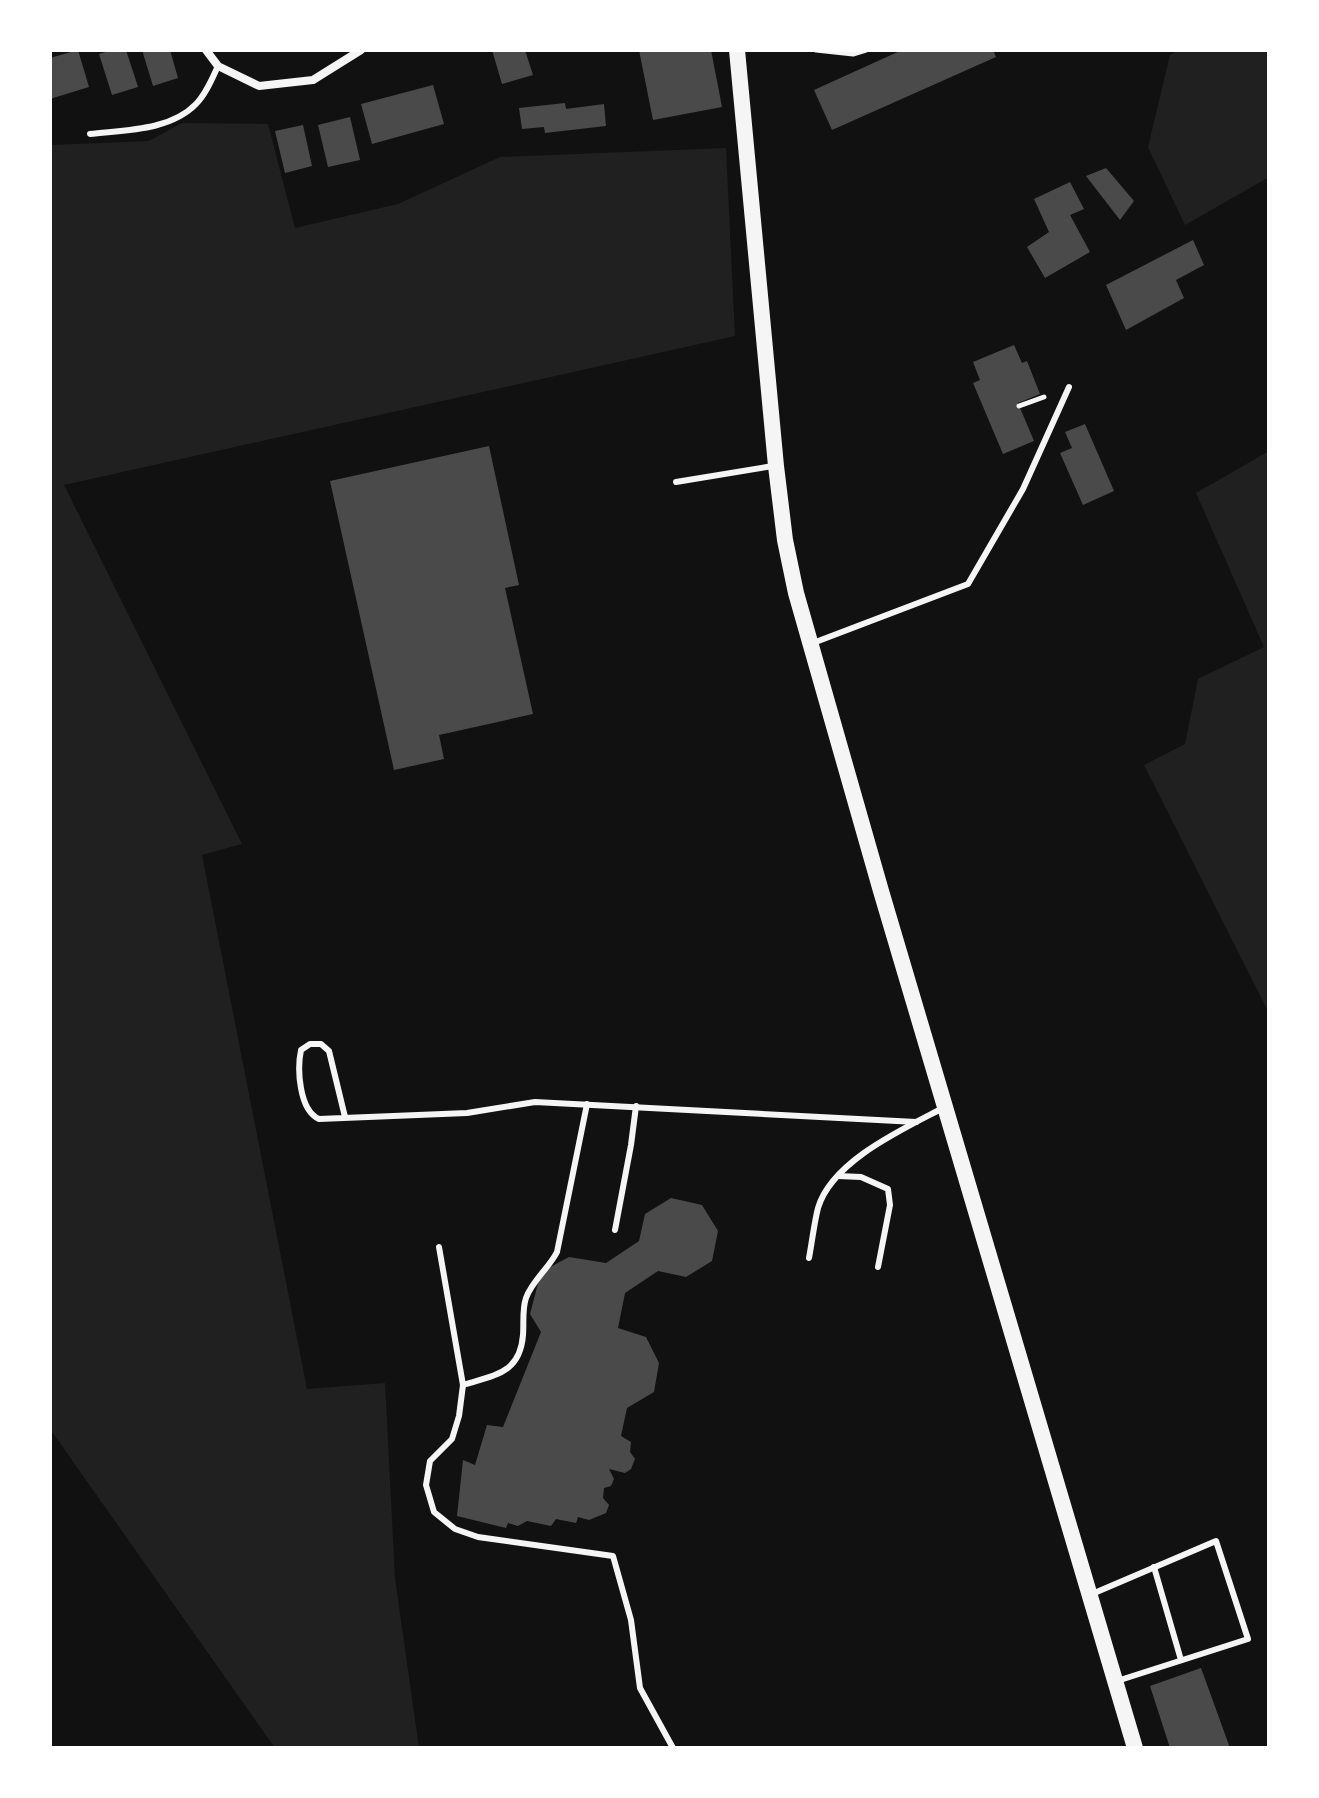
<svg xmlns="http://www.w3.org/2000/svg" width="1319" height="1798" font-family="Jost,sans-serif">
  <rect width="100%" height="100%" fill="#111"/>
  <g fill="#202020">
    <polygon points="1179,50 1269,50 1269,177 1185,225 1148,147 1170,55"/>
    <polygon points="182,123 268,124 295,228 398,204 500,157 726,148 735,336 64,485 242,844 202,855 307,1389 385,1383 395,1578 419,1748 275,1748 50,1429 50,145 149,141"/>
    <polygon points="1269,451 1269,1013 1144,765 1185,744 1198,679 1264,647 1196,493"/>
  </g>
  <g fill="#4a4a4a">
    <polygon points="78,50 89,87 50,99 50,58"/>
    <polygon points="112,50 126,50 138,87 112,95 99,54"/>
    <polygon points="142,50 170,50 178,78 153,86"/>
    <polygon points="492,50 525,50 533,75 502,84"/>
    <polygon points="639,50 711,50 722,107 653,120"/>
    <polygon points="902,50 993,50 996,57 832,130 814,90"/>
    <polygon points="433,85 444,124 372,144 361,104"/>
    <polygon points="565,103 566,109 604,104 606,126 545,133 544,127 522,129 519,108"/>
    <polygon points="350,117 360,160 328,167 318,125"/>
    <polygon points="303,125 312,166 285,173 275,131"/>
    <polygon points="1106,168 1134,201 1120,220 1086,176"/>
    <polygon points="1070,182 1084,209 1070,215 1090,252 1045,278 1027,247 1049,232 1034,199"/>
    <polygon points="1193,240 1204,265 1176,280 1184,298 1126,330 1106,285"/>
    <polygon points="1014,345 1022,363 1027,361 1040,394 1018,403 1034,441 1003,454 973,383 980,380 973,362"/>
    <polygon points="1085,424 1114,491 1083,505 1060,453 1072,448 1065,432"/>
    <polygon points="489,446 519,585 505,588 533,714 439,735 444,759 394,770 330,481"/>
    <polygon points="671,1198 702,1205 718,1231 712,1261 686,1277 658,1271 625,1293 618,1328 646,1337 659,1363 654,1392 627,1408 621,1436 631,1442 630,1452 635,1459 631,1469 625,1473 609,1469 614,1479 611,1486 604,1488 603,1498 609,1505 606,1513 589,1520 578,1517 576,1523 556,1519 551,1526 527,1521 518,1526 508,1523 506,1528 457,1516 463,1460 475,1465 487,1425 503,1427 541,1332 530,1314 541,1272 569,1257 606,1263 639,1241 645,1214"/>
    <polygon points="1201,1668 1230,1748 1170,1748 1150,1686"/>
  </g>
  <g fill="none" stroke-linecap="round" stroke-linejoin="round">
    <g stroke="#f5f5f5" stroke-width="5">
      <polyline points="816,50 853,54 866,50"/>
      <polyline points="1019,406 1044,397"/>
    </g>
    <g stroke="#f5f5f5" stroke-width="6">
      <path d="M90,134c34,-4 80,-3 106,-30 10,-10 16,-25 22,-38"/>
      <polyline points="676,482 773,466"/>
      <polyline points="813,643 968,584 1023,489 1069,387"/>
      <path d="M345,1117l-16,-66 -8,-7h-11l-9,6c-4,19 -2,60 18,69l148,-6 68,-11 381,20"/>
      <polyline points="838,1176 861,1177 888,1189 890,1205 878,1267"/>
      <polyline points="615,1230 631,1145 636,1106"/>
      <polyline points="439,1247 463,1385 459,1416 452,1439 430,1461 426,1485 434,1512 455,1529 478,1537 613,1556 631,1620 640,1688 673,1748"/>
      <path d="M809,1258c3,-16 5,-34 9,-50 14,-47 85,-79 125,-100"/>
      <path d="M463,1385c31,-10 57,-11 60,-50 1,-12 -1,-26 3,-37 6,-17 23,-30 31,-46l30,-148"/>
      <polyline points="1154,1567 1181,1660"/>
      <polyline points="1092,1594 1216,1541 1248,1639 1117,1681"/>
    </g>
    <polyline stroke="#f5f5f5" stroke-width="8" points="206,50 218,66 259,86 313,80 361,50"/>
    <polyline stroke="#f5f5f5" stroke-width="16" points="737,50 776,466 785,540 796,593 881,891 1135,1748"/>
  </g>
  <rect width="1319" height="1798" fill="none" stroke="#ffffff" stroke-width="104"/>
</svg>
